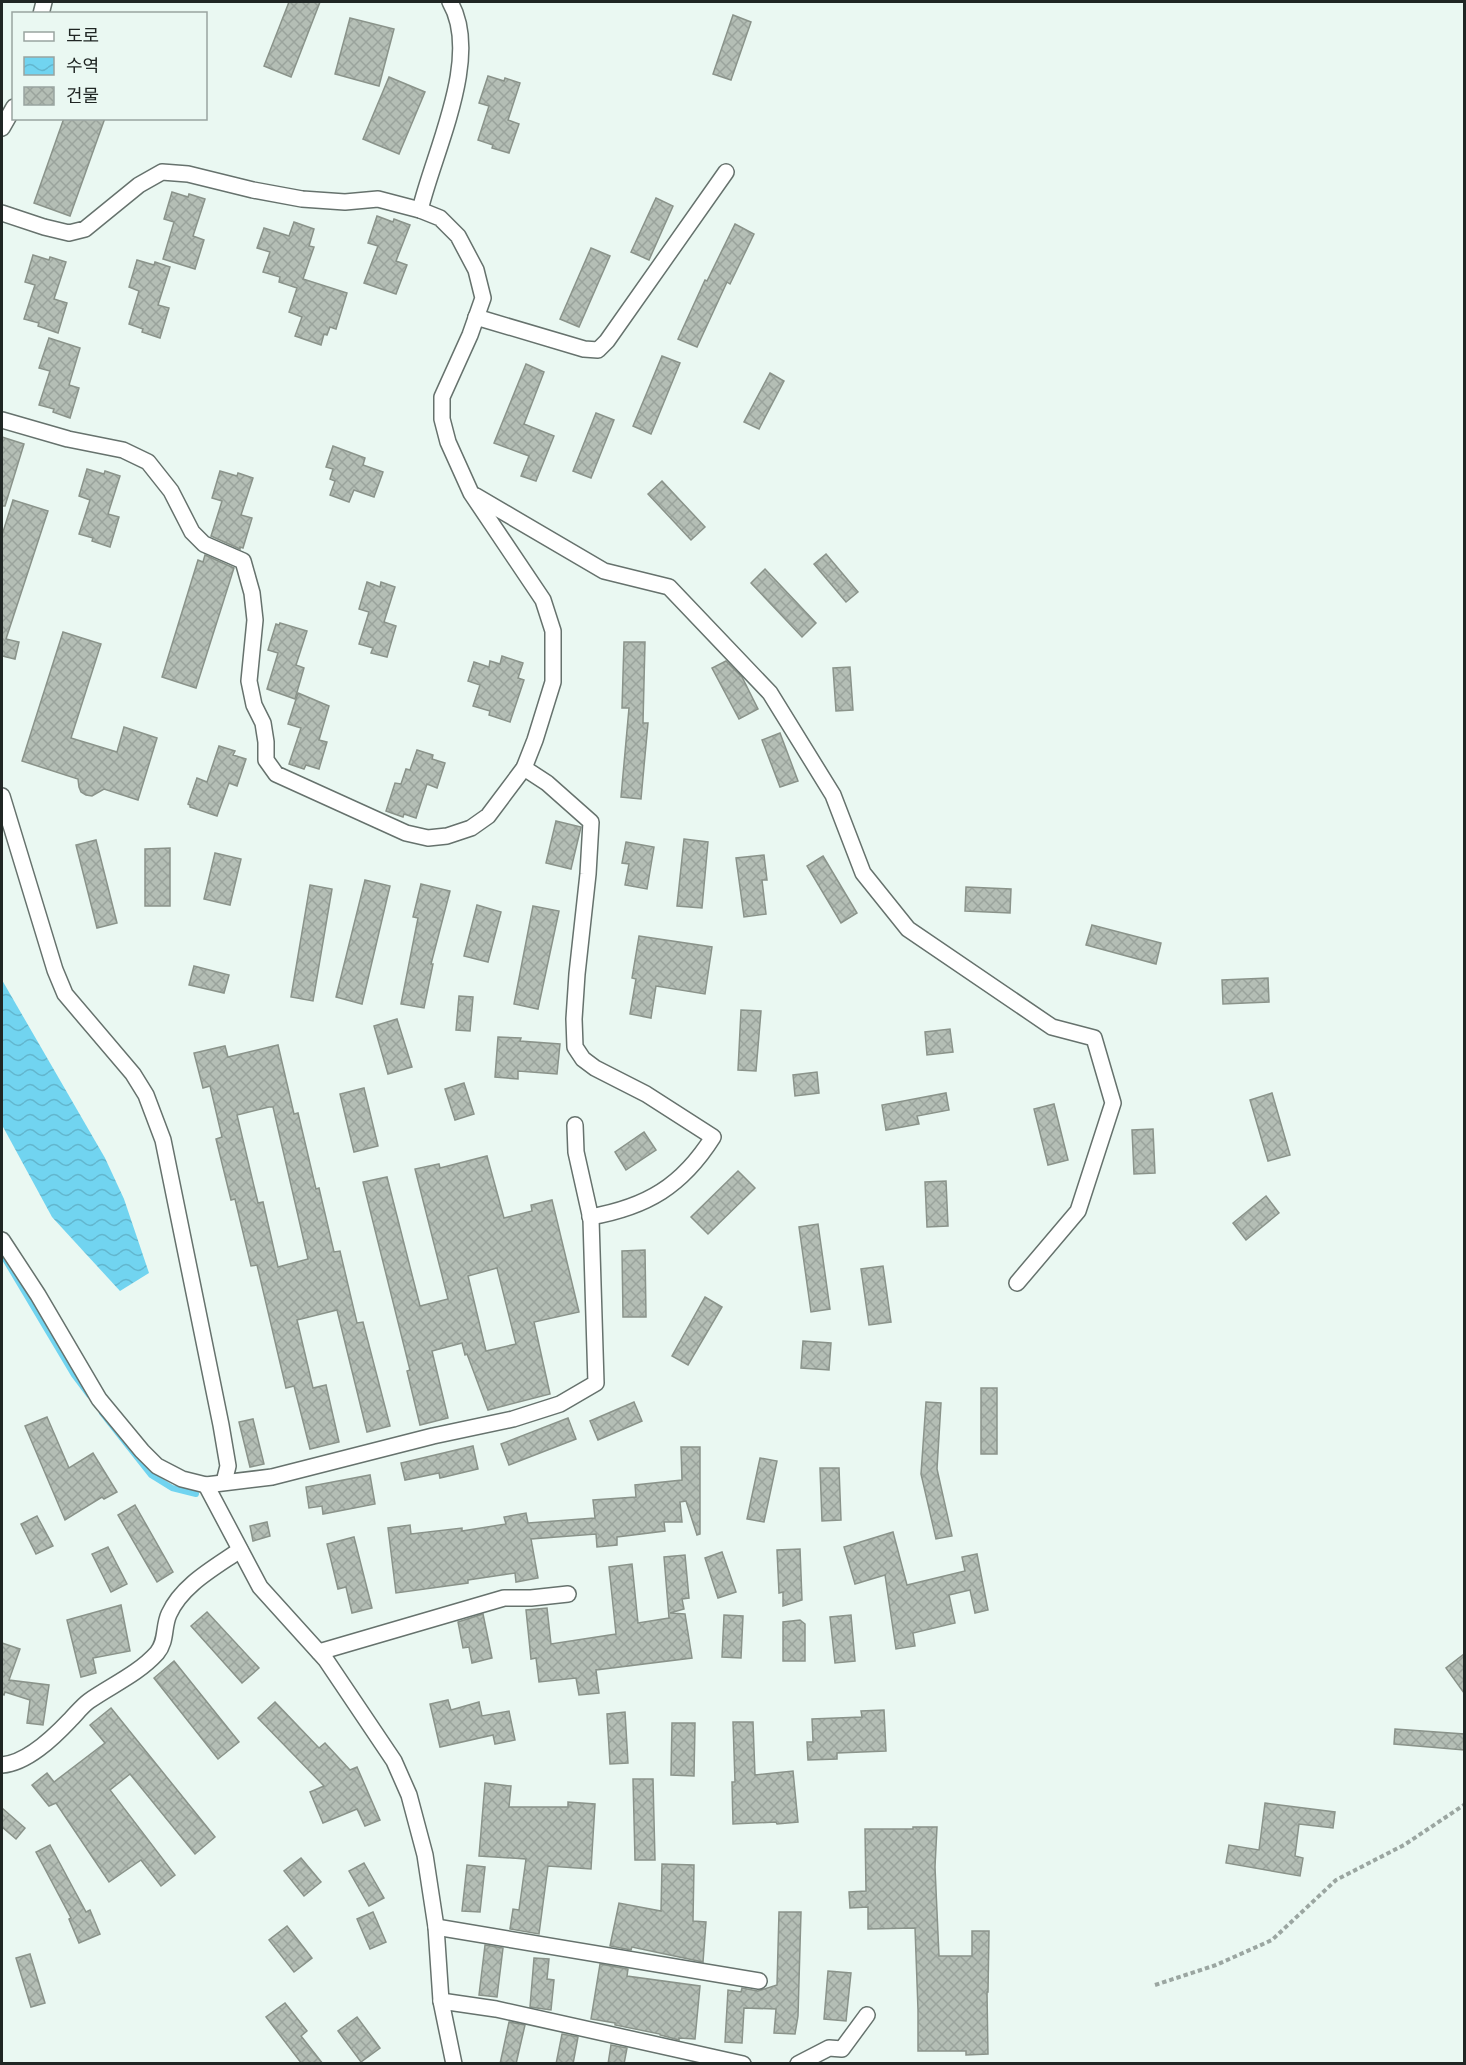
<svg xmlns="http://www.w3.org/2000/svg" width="1466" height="2065" font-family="Barlow,'Noto Sans KR',sans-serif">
  <defs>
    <pattern id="water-waves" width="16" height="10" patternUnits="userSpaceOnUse" patternTransform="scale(1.5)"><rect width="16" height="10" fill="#71d4f0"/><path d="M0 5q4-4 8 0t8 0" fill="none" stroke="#62b6ce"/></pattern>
    <pattern id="building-cross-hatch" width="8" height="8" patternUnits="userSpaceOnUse" patternTransform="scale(1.5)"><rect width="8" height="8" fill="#b4beb5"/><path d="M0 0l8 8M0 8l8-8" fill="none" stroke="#9aa39c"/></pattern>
  </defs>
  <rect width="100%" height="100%" fill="#eaf8f2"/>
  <polygon fill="url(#water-waves)" points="2,980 105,1158 124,1199 149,1273 120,1291 52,1217 2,1125"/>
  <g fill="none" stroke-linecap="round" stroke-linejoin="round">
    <g stroke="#71d4f0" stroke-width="6">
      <polyline points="2,1254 74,1375 89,1395"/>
      <polyline points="102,1413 151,1475 172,1488 196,1494"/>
    </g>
  </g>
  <g fill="url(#building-cross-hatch)" stroke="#8a938a" stroke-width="1.5" fill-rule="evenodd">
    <polygon points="289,2 320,2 291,77 264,66"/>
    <polygon points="733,15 751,22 731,80 713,74"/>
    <polygon points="350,18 394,29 379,86 335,74"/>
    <polygon points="488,76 504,81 505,78 520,83 508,120 519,124 509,153 492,148 493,145 478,140 489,106 479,103"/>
    <polygon points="389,77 425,92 399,154 363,139"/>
    <polygon points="64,118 105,118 70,216 34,203"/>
    <polygon points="172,192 188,197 189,194 205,199 193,236 204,240 195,269 163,259 174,222 164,219"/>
    <polygon points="656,198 673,206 649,260 631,252"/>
    <polygon points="377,216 393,222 394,219 410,225 396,261 407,265 396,294 364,283 378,246 368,243"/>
    <polygon points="294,222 314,229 309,246 314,247 303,279 347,293 336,329 330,327 327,335 324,334 321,345 295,336 302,317 289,312 297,288 279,282 280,277 263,272 270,252 257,248 264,228 289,236"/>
    <polygon points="735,224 754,234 730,284 727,282 697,347 678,339 705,280 707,281"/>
    <polygon points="591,248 610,256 579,327 560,319"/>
    <polygon points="33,255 49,260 50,257 66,262 54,299 67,303 58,333 38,326 39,323 24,319 35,285 25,282"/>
    <polygon points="137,260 154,265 155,262 170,267 158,305 169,308 160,338 142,332 143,329 129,324 139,291 129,287"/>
    <polygon points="49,338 80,348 69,385 79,388 70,418 53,412 54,409 39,405 50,371 39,368"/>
    <polygon points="662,356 680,363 651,434 633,426"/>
    <polygon points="526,364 544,372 524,424 554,436 536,481 521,476 529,456 494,443"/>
    <polygon points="770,373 784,381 759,429 744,422"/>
    <polygon points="596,413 614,420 591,478 573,471"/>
    <polygon points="2,437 24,444 5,506 2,506"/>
    <polygon points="333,446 365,458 363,465 383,472 374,497 354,490 349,502 330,495 335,481 330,479 333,469 326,467"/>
    <polygon points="87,469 104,474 105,471 120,476 108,514 119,517 110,547 92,541 93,538 79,534 90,500 79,496"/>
    <polygon points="220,471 237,476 238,473 253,478 241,515 252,518 243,548 240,547 240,549 211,536 222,501 212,498"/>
    <polygon points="662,481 705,527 691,540 648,494"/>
    <polygon points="13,500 48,511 6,639 19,642 15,659 2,656 2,535"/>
    <polygon points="826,554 858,592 846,602 814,564"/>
    <polygon points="205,555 234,568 196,688 162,677 198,560 203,562"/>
    <polygon points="765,569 816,623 802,637 751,583"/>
    <polygon points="367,582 380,587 381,582 395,587 384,622 396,626 387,657 371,653 373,648 359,644 369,612 359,609"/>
    <polygon points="280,623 307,631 296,665 304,668 295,699 267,689 278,653 268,650 276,624 279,625"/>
    <polygon points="63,632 101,644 71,738 117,752 124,727 157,738 138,800 104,789 92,796 86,795 81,792 79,787 78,779 22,761"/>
    <polygon points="624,642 645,642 643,723 648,723 641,799 621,797 629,708 622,708"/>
    <polygon points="502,656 523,663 518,678 524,680 510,722 489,715 490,711 473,706 480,685 468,681 474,662 489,667 490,661 500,664"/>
    <polygon points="726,661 742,677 758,709 739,719 712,668"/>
    <polygon points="850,667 853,710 836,711 833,668"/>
    <polygon points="298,693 329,706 319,740 327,742 319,769 306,765 304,769 289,764 301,728 288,724"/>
    <polygon points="780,733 798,781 780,787 762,740"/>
    <polygon points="219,746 235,751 233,755 246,759 237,786 229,783 217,816 190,807 190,805 188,804 197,778 207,782"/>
    <polygon points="417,750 433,755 432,759 445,763 437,788 427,784 416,818 404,814 403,817 386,811 395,783 401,784 406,769 410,770"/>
    <polygon points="556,821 581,827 571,869 546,863"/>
    <polygon points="684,839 708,842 702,908 677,906"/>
    <polygon points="96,840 117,923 97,928 76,845"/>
    <polygon points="626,842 654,847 647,889 625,885 629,864 622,863"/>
    <polygon points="170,848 170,906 145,906 145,849"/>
    <polygon points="215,853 241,859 230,905 204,899"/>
    <polygon points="764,855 767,880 762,880 766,914 744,917 736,858"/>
    <polygon points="823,856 857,913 841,923 807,866"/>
    <polygon points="365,880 390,886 362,1004 336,997"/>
    <polygon points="421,884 450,891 431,964 433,964 424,1008 401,1004 418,918 413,917"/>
    <polygon points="310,885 332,889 313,1001 291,997"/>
    <polygon points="966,887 1011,889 1010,913 965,911"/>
    <polygon points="477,905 501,912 488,962 464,956"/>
    <polygon points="533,906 559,911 538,1009 514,1004"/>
    <polygon points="1092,925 1161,943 1156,964 1086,945"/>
    <polygon points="639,936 712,947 705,994 656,986 651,1018 630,1014 636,979 632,978"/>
    <polygon points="194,966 229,975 224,993 189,985"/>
    <polygon points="1268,978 1269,1002 1223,1004 1222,980"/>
    <polygon points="459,996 473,997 470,1031 456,1030"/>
    <polygon points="741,1010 761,1011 756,1071 738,1070"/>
    <polygon points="397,1019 412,1067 388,1074 374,1026"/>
    <polygon points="950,1029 953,1052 927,1055 925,1032"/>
    <polygon points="498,1037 521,1038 520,1041 560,1044 557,1074 518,1071 518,1079 495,1077"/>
    <path d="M278,1045l16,69 4,-1 18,76 3,-1 15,64 6,-1 17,72 6,-1 27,104 -23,6 -30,-122 -40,10 16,68 13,-3 13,57 -29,7 -16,-63 -8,2 -29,-123 -6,1 -16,-67 -4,1 -15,-61 6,-2 -12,-51 -7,2 -9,-35 31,-7 3,11zM269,1107h4l35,152 -30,8 -15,-65 -5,1 -21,-88z"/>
    <polygon points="817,1072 819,1093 795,1096 793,1075"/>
    <polygon points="464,1083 474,1114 455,1120 445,1089"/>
    <polygon points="364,1088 378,1146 354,1152 340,1094"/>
    <polygon points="946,1093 949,1110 917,1116 919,1124 886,1130 882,1105"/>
    <polygon points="1272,1093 1290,1155 1268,1161 1250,1100"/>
    <polygon points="1054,1104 1068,1160 1048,1165 1034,1109"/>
    <polygon points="1153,1129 1155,1173 1134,1174 1132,1130"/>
    <polygon points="644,1132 656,1150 626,1170 615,1152"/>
    <path d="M487,1156l17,62 28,-7 -1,-6 21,-5 27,112 -45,10 16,72 -62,16 -21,-56 -2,1 -3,-12 -30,8 16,67 -28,7 -13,-54 3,-1 -47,-188 24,-5 33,129 28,-7 -33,-130 24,-5 1,4zM497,1268l19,76 -30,7 -18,-75z"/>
    <polygon points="738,1171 755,1188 708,1234 691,1217"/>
    <polygon points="946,1181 948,1226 927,1227 925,1182"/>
    <polygon points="1266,1196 1279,1213 1246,1240 1233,1223"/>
    <polygon points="818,1224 830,1309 811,1312 799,1227"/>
    <polygon points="645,1250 646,1317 623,1317 622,1251"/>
    <polygon points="883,1266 891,1322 869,1325 861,1269"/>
    <polygon points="705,1297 722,1307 688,1365 672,1356"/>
    <polygon points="803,1341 831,1343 829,1370 801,1368"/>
    <rect x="981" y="1388" width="16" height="66"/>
    <polygon points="634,1402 642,1421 598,1440 590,1421"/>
    <polygon points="926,1402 941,1403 937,1469 952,1536 936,1539 921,1474"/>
    <polygon points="47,1417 69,1468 93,1453 117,1492 104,1499 102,1497 65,1520 25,1426"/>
    <polygon points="568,1418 576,1439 509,1465 501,1444"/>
    <polygon points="253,1419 264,1464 250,1467 239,1422"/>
    <polygon points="473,1446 478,1469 440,1478 439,1473 405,1480 401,1463"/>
    <polygon points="681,1447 700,1447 700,1534 697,1535 686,1501 680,1502 682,1522 664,1522 665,1531 617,1537 617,1545 597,1547 596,1534 531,1539 538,1578 516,1582 515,1573 468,1580 468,1583 396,1593 388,1528 410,1525 411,1534 462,1528 462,1531 506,1524 504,1517 526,1513 528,1523 595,1518 593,1500 636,1497 635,1485 682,1480"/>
    <polygon points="760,1458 777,1461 764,1522 747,1519"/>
    <polygon points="820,1468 839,1468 841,1520 822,1521"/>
    <polygon points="370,1475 375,1504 323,1514 322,1506 309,1508 306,1487"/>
    <polygon points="135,1505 173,1572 157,1582 118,1515"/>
    <polygon points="37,1516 53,1546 36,1554 21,1524"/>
    <polygon points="267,1522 270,1536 253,1541 250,1526"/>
    <polygon points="893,1532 907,1585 965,1571 962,1557 977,1554 988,1610 975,1613 970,1590 949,1595 955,1623 913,1633 915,1646 896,1649 885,1575 855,1584 844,1547"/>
    <polygon points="354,1537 372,1608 352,1613 346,1587 338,1589 327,1544"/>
    <polygon points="108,1547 127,1584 111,1592 92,1554"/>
    <polygon points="800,1549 802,1600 783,1606 783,1592 779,1593 777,1550"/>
    <polygon points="722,1552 736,1592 718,1598 705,1558"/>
    <polygon points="685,1555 689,1598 682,1599 684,1609 670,1613 685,1614 692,1658 596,1670 599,1693 579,1695 576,1678 539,1682 536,1658 531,1659 526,1610 547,1608 551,1644 616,1634 609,1567 632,1564 638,1623 669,1618 664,1557"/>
    <polygon points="121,1605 130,1651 93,1658 96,1673 81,1677 67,1620"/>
    <polygon points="207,1612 259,1668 242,1683 191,1626"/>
    <polygon points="483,1614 492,1658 472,1663 469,1647 463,1648 458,1622"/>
    <polygon points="724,1615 743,1616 741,1658 722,1657"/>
    <polygon points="851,1615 855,1661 835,1663 830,1617"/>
    <polygon points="800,1620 805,1624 805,1661 783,1661 783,1622"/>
    <polygon points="2,1643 20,1649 9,1680 49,1685 43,1725 27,1723 30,1700 5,1692 4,1695 2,1694"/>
    <polygon points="1464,1654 1464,1693 1446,1668"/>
    <polygon points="174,1661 239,1742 218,1759 154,1678"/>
    <polygon points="448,1700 451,1710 479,1702 482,1716 509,1711 515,1740 495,1744 493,1735 440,1747 430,1704"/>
    <polygon points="275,1702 319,1748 325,1743 350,1770 357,1767 380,1820 365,1826 357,1809 323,1823 310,1792 324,1786 258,1718"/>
    <polygon points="111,1708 215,1837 195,1854 130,1774 110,1790 175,1875 161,1886 141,1860 109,1882 56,1803 49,1806 32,1785 47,1773 54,1782 105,1743 90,1725"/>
    <polygon points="884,1710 886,1751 837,1753 837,1759 808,1760 807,1742 813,1742 812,1719 862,1717 861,1711"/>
    <polygon points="625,1712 628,1763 610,1764 607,1714"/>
    <polygon points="733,1722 753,1722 755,1775 793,1771 798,1822 777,1824 776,1822 733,1824 732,1782 735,1782"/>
    <polygon points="672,1723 695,1723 694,1776 671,1775"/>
    <polygon points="1395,1729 1464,1734 1464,1750 1394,1744"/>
    <polygon points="633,1779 653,1779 655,1860 635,1860"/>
    <polygon points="485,1783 511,1786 509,1807 568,1807 568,1802 595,1804 591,1869 548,1866 539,1934 510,1929 513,1909 519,1910 526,1859 479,1856"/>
    <polygon points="1265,1803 1335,1812 1333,1828 1299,1824 1295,1856 1303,1858 1300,1876 1226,1863 1229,1845 1259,1850"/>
    <polygon points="2,1808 25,1828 16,1839 2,1827"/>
    <polygon points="913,1827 937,1827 935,1867 939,1956 972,1956 972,1931 989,1931 988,1992 987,1992 988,2054 966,2055 966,2051 918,2051 918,2010 915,1928 868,1929 868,1907 850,1908 849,1892 866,1891 865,1829 913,1829"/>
    <polygon points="50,1845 86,1912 90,1910 100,1934 79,1943 69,1919 71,1918 36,1852"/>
    <polygon points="301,1858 321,1882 304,1896 284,1871"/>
    <polygon points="364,1863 384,1898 369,1906 349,1871"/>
    <polygon points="662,1864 694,1865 693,1921 706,1922 703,1962 632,1947 631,1950 610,1946 619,1903 661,1911"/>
    <polygon points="467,1865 485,1867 480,1912 462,1911"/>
    <polygon points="373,1912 386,1942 370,1949 357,1919"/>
    <polygon points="779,1912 801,1912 798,2016 795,2034 774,2033 776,2009 744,2008 742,2043 725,2042 728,1990 741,1992 742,1988 758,1991 777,1985"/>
    <polygon points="287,1926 312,1958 294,1972 269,1940"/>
    <polygon points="485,1945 503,1948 497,1997 479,1995"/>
    <polygon points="30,1954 45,2003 31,2007 16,1958"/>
    <polygon points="534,1958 549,1959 547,1979 554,1980 551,2010 530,2007"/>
    <polygon points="600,1964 628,1969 627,1976 700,1986 695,2039 679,2038 679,2040 660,2035 660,2034 615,2025 615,2023 591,2019"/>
    <polygon points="828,1971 851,1973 846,2021 824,2019"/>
    <polygon points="285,2003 307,2031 301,2036 323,2064 302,2064 266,2017"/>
    <polygon points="357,2017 380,2048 361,2062 338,2031"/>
    <polygon points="509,2022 525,2025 516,2064 500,2064"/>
    <polygon points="562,2034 578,2037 573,2064 556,2064"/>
    <polygon points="611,2045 627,2048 624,2064 608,2064"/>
  </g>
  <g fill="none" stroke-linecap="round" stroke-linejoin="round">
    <g stroke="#66726d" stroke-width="18">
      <g id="street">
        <polyline points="41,14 44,2"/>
        <polyline points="2,128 14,107"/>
        <path d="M420,210c14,-59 62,-153 30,-208"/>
        <polyline points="2,213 44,227 69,233 85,229 139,185 162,172 188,174 253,190 302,199 345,202 378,199 420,210 440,218 458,236 476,270 483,298 470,335 442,397 442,419 448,442 471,493 543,600 553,631 553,682 535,740 524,768 488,816 471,828 447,836 428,838 406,833 276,774 266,760 266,742 263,723 254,705 249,681 255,620 252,593 243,561 204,544 192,532 171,491 148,462 123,450 68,439 2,420"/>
        <polyline points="476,317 584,349 598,350 607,341 726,172"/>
        <polyline points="476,496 604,571 669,587 770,693 833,795 863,873 908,929 1052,1027 1094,1038 1113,1103 1078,1211 1017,1283"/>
        <path d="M524,768l23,15 44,39 -3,52 -11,100 -3,45 1,28 8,12 12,9 51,26 67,43c-31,49 -66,70 -123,80"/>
        <polyline points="2,796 55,970 65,994 133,1074 146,1095 163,1140 221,1425 228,1466 224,1482"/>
        <polyline points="2,1240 38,1295 99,1399 142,1451 157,1466 182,1479 206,1485 272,1477 433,1436 513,1419 560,1404 596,1383 591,1219 576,1152 575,1125"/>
        <polyline points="206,1485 260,1587 326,1660 394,1761 409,1795 425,1855 436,1927 441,2001 454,2064"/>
        <polyline points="319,1652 504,1598 531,1598 568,1594"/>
        <path d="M2,1765c25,-2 51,-27 68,-45 6,-6 12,-14 19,-19 23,-16 49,-27 68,-48 10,-12 6,-26 12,-39 13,-29 45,-46 71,-64"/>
        <polyline points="436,1927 759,1981"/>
        <polyline points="441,2001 496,2009 743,2064"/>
        <polyline points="798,2064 829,2048 842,2049 867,2015"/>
      </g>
    </g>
    <polyline stroke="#9ba6a1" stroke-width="4" stroke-dasharray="4.5 3" stroke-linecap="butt" points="1155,1985 1216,1965 1272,1940 1336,1880 1404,1845 1464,1805"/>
    <use href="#street" stroke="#fff" stroke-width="15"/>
  </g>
  <rect width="1466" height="2065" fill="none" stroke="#202624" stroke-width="6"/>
  <rect x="12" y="12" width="195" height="108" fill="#eaf8f2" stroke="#99a4a0" stroke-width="1.5"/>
  <rect x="24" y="32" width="30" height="9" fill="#ffffff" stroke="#99a4a0" stroke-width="1.5"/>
  <text x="66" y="42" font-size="18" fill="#202624">도로</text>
  <rect x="24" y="57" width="30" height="18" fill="url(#water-waves)" stroke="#99a4a0" stroke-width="1.5"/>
  <text x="66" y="72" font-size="18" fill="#202624">수역</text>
  <rect x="24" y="87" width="30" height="18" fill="url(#building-cross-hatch)" stroke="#99a4a0" stroke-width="1.5"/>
  <text x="66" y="102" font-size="18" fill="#202624">건물</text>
</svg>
